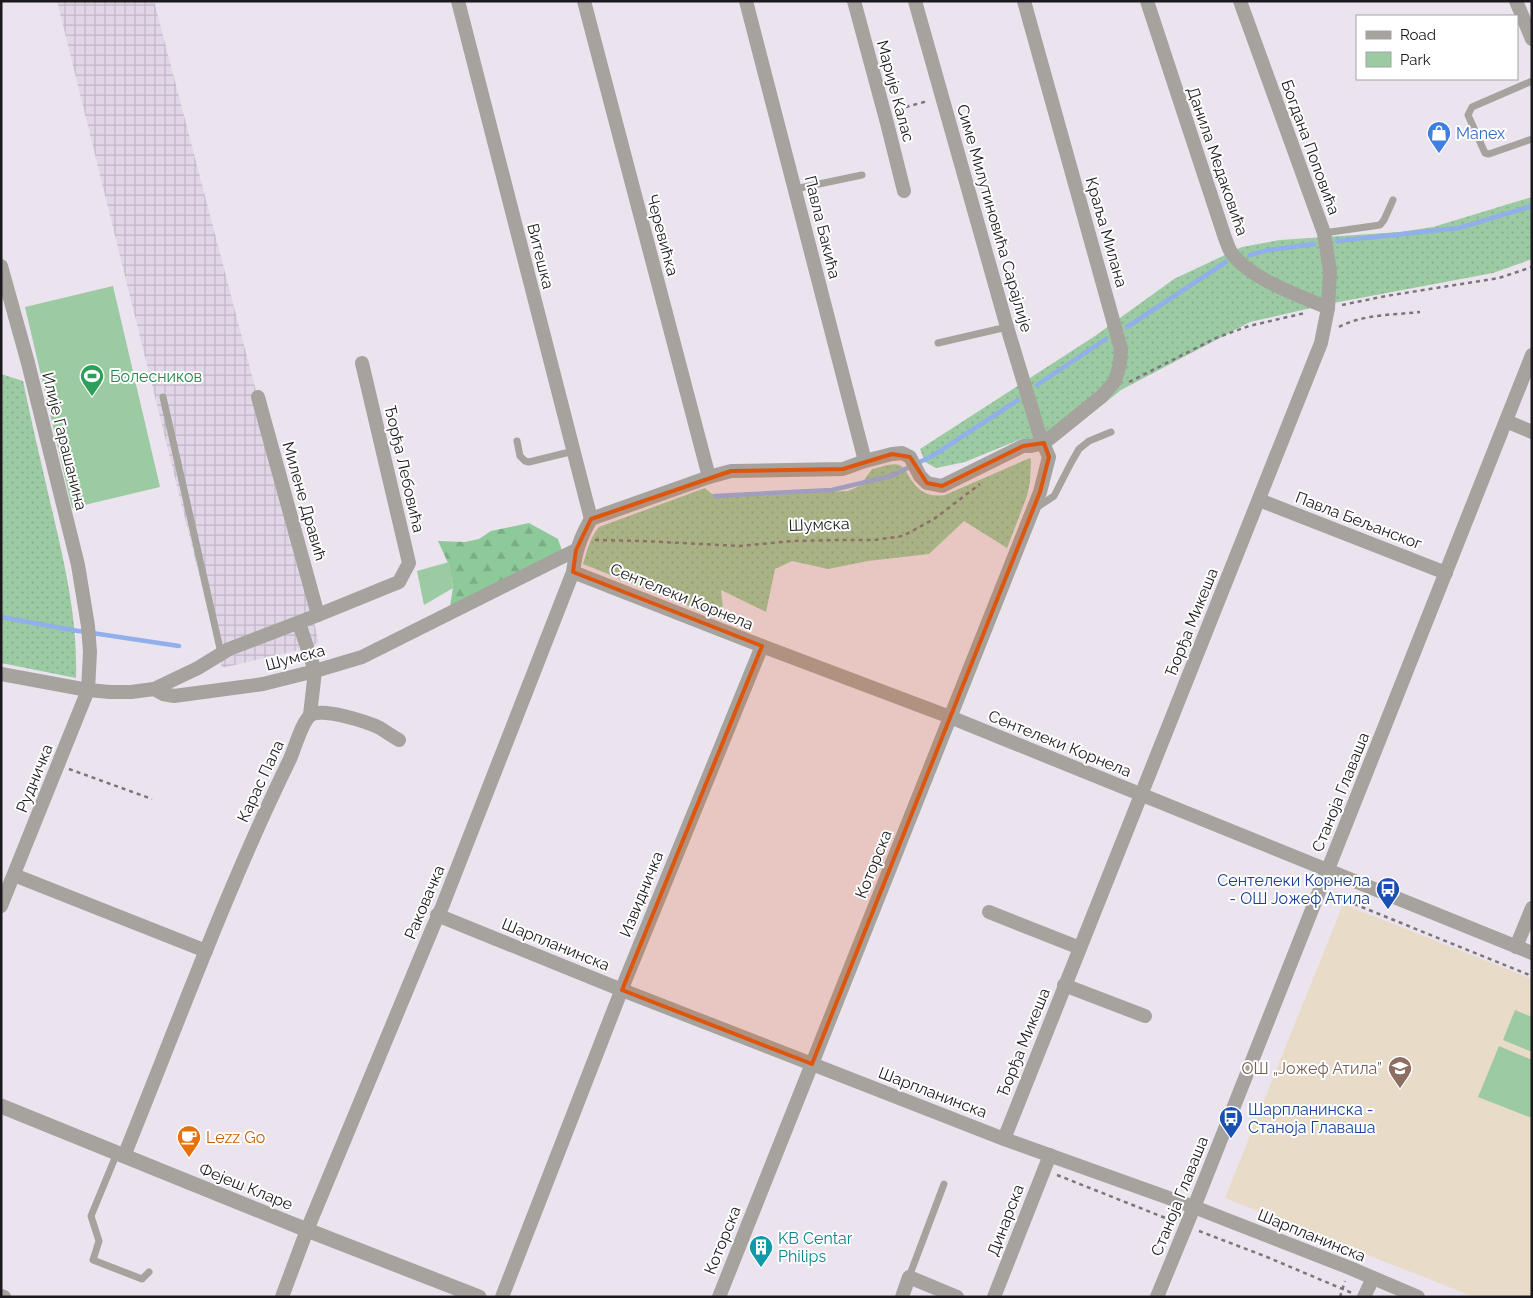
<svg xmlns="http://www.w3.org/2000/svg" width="1533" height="1298" font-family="Raleway,sans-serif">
  <defs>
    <pattern id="industrial-grid" width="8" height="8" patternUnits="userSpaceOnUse" patternTransform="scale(1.25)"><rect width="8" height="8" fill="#e1d6e7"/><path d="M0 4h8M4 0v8" fill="none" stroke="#c0b7c6"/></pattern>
    <pattern id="grass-dots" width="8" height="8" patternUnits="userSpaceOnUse" patternTransform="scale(1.25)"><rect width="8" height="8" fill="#9bcaa3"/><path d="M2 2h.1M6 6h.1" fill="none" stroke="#85ad8c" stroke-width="1.8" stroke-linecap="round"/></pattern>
    <pattern id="forest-firs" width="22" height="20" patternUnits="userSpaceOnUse" patternTransform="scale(1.25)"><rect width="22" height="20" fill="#8eca99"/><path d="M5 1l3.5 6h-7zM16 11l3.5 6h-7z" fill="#7aad83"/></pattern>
  </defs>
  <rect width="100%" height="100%" fill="#ebe3ee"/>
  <polygon fill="url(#industrial-grid)" points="57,1 154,1 284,498 319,643 299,650 222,668"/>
  <polygon fill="#e8dbc7" points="1343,904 1532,979 1532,1297 1474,1297 1225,1198"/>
  <g fill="url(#grass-dots)">
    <polygon points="1532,197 1532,259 1493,273 1328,304 1250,322 1121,390 1056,442 1021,439 965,462 936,468 925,462 920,449 1095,336 1174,279 1242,247 1280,240 1400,232 1433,227"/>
    <path d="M1,374l22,7c8,39 17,77 26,116 14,60 29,119 27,181l-75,-15z"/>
    <path d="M1030,458l1,2 -1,22 -3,14 -20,52 -43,-27 -35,33 -61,7 -40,8 -36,-8 -17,8 -9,43 -45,-22 3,30 -141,-56c4,-13 7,-26 16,-37l106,-39 7,6 12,3 124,-6 12,-5 12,-17c7,-1 20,-7 27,-4 4,1 6,5 8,8 9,16 18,25 38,22z"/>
  </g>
  <polygon fill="url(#forest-firs)" points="529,523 558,539 564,556 449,614 453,587 449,565 438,541 465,542 479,539 491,531"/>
  <g fill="#9bcaa3">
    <polygon points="113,286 160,487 72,508 25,307"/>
    <polygon points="449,562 453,588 424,605 417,571"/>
    <polygon points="1515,1010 1532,1017 1532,1052 1503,1040"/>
    <polygon points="1499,1046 1532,1060 1532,1118 1478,1097"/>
  </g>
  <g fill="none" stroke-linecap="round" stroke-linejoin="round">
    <g stroke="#91afeb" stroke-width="4.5">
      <polyline points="1337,241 1459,228 1532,206"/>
      <polyline points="1250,255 1269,250 1314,244"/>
      <polyline points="1127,327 1226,262"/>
      <polyline points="1037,385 1106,339"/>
      <polyline points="715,496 832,490 891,476 934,455 1018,400"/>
      <polyline points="1,617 72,630 179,646"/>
    </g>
    <g stroke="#7b767d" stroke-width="2.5" stroke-dasharray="4 4" stroke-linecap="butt">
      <polyline points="899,111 902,108 928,101"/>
      <polyline points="1342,305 1386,296 1499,278 1532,267"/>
      <path d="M1339,327c24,-13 54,-12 81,-15"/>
      <polyline points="1129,382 1216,338 1249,326 1305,313"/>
      <polyline points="595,540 643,541 739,546 793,541 837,540 874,540 903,536 934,519 980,484"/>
      <polyline points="69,769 152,799"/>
      <polyline points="1332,895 1532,976"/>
      <polyline points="1057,1175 1173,1221"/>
      <polyline points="1199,1231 1267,1257 1352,1293"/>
      <polyline points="1340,1297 1345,1281"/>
    </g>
    <g stroke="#a6a29e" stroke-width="7">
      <polyline points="1532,81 1472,107 1468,115 1485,153 1489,154 1532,139"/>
      <polyline points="795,189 862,175"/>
      <polyline points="1324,233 1380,225 1384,220 1393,200"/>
      <polyline points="938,343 1007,327"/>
      <polyline points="163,397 221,653"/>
      <polyline points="517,441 520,456 525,461 529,462 574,451"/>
      <polyline points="1036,508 1054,496 1071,463 1079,449 1089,441 1111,432"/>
      <polyline points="117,1153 91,1216 99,1241 93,1260 142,1279 149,1272"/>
      <polyline points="909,1277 944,1184"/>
    </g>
    <g stroke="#a6a29e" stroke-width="14">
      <polyline points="458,1 591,519"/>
      <polyline points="584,1 709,477"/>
      <polyline points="746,1 865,461"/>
      <polyline points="854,1 887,123 904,191"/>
      <path d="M1147,1l78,237c2,4 3,10 6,14 17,26 69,44 97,56"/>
      <polyline points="1516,1 1532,39"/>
      <polyline points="1,266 28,363 78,565 88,626 90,652 88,690 1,906"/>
      <polyline points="258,397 318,615"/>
      <polyline points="1506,421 1532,432"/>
      <polyline points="1259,500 1446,573"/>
      <polyline points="591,519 709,477 731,471 843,469 865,461 892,454 902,453 910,457 920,476 927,483 942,486 1023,446 1031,446 1044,443 1102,396 1115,381 1120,364 1121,349 1024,1"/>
      <polyline points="573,572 762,646 950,717 1532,953"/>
      <polyline points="299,623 315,671 310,715"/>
      <polyline points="1,674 88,690 110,692 131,692 154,689 163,694 174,696 263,684 315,671 362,657 576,550"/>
      <polyline points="154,689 198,668 229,649 318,615 399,582 409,563 362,363"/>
      <polyline points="14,875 206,951"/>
      <polyline points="989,912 1080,948"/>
      <polyline points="437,915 622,990 812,1064 1004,1139 1194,1207 1350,1268 1418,1297"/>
      <polyline points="1516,947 1532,908"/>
      <polyline points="1064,985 1145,1016"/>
      <polyline points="1004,1139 1321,343 1328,308 1330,271 1324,233 1240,1"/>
      <path d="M124,1156c54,-133 103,-268 166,-397 5,-11 12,-38 21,-44 10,-8 57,7 69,13 6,4 12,8 19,12"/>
      <polyline points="1,1296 4,1297"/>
      <path d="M282,1297l25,-67 126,-303 9,-20 131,-335c3,-22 7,-34 18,-53"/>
      <polyline points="502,1297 625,981 762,646"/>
      <polyline points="719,1297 1040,492 1049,457 1040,436 1007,327 915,1"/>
      <polyline points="902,1297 909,1277 957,1297"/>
      <polyline points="994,1297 1050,1155"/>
      <polyline points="1157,1297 1196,1202 1532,355"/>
      <polyline points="1364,1297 1373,1278"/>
    </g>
    <polyline stroke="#a6a29e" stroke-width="15" points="1,1106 307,1230 479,1297"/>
  </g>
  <path fill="#de560d" fill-opacity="0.2" stroke="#de560d" stroke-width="4" stroke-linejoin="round" d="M1044,443l5,14 -9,35 -228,572 -190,-74 140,-344 -189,-74 3,-22 15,-31 140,-48 112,-2 49,-15 18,3 17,26 15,3 81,-40z"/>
  <defs>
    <g id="shop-pin" transform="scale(1.25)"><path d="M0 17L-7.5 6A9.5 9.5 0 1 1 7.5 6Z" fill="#3f7fe0" stroke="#fff"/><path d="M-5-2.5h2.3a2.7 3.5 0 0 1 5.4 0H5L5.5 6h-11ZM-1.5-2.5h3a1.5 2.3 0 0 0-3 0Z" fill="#fff"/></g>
    <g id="stadium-pin" transform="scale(1.25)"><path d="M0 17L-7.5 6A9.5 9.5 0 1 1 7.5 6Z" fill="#2e9e5b" stroke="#fff"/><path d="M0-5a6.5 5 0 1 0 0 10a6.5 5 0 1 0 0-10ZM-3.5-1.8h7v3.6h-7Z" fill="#fff"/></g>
    <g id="bus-pin" transform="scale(1.25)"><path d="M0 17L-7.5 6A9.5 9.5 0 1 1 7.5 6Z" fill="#1a4fb4" stroke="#fff"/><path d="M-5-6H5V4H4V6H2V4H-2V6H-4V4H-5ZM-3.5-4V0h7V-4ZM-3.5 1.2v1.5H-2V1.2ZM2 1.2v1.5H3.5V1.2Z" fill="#fff"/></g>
    <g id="school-pin" transform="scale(1.25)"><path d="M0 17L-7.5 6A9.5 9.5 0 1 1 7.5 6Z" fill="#8d6e63" stroke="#fff"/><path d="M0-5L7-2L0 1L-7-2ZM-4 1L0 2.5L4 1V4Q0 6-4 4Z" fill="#fff"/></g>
    <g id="cafe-pin" transform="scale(1.25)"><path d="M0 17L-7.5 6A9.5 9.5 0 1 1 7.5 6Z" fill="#e8710a" stroke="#fff"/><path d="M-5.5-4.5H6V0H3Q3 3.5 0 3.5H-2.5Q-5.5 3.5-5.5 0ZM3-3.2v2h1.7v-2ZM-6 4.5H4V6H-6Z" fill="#fff"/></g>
    <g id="building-pin" transform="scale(1.25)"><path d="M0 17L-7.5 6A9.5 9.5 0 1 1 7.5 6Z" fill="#0f9aa8" stroke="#fff"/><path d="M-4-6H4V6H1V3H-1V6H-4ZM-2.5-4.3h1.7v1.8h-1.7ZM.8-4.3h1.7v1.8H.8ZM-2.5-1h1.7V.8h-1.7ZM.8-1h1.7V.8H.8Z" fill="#fff"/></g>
  </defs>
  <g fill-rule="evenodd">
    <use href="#shop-pin" x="1439" y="133"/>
    <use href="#stadium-pin" x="92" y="376"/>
    <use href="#bus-pin" x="1388" y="889"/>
    <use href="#school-pin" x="1400" y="1068"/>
    <use href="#bus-pin" x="1231" y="1118"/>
    <use href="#cafe-pin" x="189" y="1137"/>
    <use href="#building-pin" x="761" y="1247"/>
  </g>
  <g text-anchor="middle" stroke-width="4" stroke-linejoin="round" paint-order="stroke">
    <g font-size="16" fill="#1b191d" stroke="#fff">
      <text transform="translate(896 91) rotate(75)" y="6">Марије Калас</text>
      <text transform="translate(1311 147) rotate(70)" y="6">Богдана Поповића</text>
      <text transform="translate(1218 161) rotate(71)" y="6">Данила Медаковића</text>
      <text transform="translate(995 218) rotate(74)" y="6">Симе Милутиновића Сарајлије</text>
      <text transform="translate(823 227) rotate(76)" y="6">Павла Бакића</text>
      <text transform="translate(1107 232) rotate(74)" y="6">Краља Милана</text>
      <text transform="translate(663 235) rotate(75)" y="6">Черевићка</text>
      <text transform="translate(541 256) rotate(76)" y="6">Витешка</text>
      <text transform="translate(65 441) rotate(76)" y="6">Илије Гарашанина</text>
      <text transform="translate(405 469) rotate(77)" y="6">Ђорђа Лебовића</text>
      <text transform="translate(305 501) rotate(74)" y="6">Милене Дравић</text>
      <text transform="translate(1359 520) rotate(21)" y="6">Павла Бељанског</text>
      <text transform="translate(819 524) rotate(-2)" y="6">Шумска</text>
      <text transform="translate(682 596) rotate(22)" y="6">Сентелеки Корнела</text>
      <text transform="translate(1191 622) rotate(-68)" y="6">Ђорђа Микеша</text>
      <text transform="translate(295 657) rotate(-15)" y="6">Шумска</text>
      <text transform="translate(1060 743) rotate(22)" y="6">Сентелеки Корнела</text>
      <text transform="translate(34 778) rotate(-68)" y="6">Рудничка</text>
      <text transform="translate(260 781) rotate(-65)" y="6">Карас Пала</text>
      <text transform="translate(1340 792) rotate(-68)" y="6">Станоја Главаша</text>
      <text transform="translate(873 864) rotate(-68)" y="6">Которска</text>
      <text transform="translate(641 894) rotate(-68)" y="6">Извидничка</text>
      <text transform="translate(424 902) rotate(-67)" y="6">Раковачка</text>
      <text transform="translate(556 944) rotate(22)" y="6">Шарпланинска</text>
      <text transform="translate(1023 1042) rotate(-68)" y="6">Ђорђа Микеша</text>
      <text transform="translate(933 1092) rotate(21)" y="6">Шарпланинска</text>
      <text transform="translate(246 1186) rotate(22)" y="6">Фејеш Кларе</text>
      <text transform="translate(1179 1196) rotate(-68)" y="6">Станоја Главаша</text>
      <text transform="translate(1005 1220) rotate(-69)" y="6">Динарска</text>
      <text transform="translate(1312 1235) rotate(22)" y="6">Шарпланинска</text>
      <text transform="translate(722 1240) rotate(-68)" y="6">Которска</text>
    </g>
    <g font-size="16" fill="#366cbe" stroke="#fff" text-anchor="start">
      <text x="1456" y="139">Manex</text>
    </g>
    <g font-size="16" fill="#27864d" stroke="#fff" text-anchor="start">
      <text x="110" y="382">Болесников</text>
    </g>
    <g font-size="16" fill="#164399" stroke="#fff" text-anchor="end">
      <text x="1370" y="886">Сентелеки Корнела<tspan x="1370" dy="18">- ОШ Јожеф Атила</tspan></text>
      <text x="1248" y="1115" text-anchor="start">Шарпланинска -<tspan x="1248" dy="18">Станоја Главаша</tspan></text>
    </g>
    <g font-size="16" fill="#785e54" stroke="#fff" text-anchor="end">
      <text x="1382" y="1074">ОШ „Јожеф Атила”</text>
    </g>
    <g font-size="16" fill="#c56008" stroke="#fff" text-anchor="start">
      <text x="206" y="1143">Lezz Go</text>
    </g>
    <g font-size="16" fill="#0d838f" stroke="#fff" text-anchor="start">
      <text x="778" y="1244">KB Centar<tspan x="778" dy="18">Philips</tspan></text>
    </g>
  </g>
  <rect width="1533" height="1298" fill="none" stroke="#1b191d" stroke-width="5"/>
  <rect x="1356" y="15" width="162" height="65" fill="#ffffff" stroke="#a4a3a5"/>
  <rect x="1366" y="31" width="25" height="8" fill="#a6a29e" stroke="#a4a3a5"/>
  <text x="1400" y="40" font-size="15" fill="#1b191d">Road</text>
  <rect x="1366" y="52" width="25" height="15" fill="#9bcaa3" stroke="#a4a3a5"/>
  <text x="1400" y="65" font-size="15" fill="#1b191d">Park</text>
</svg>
